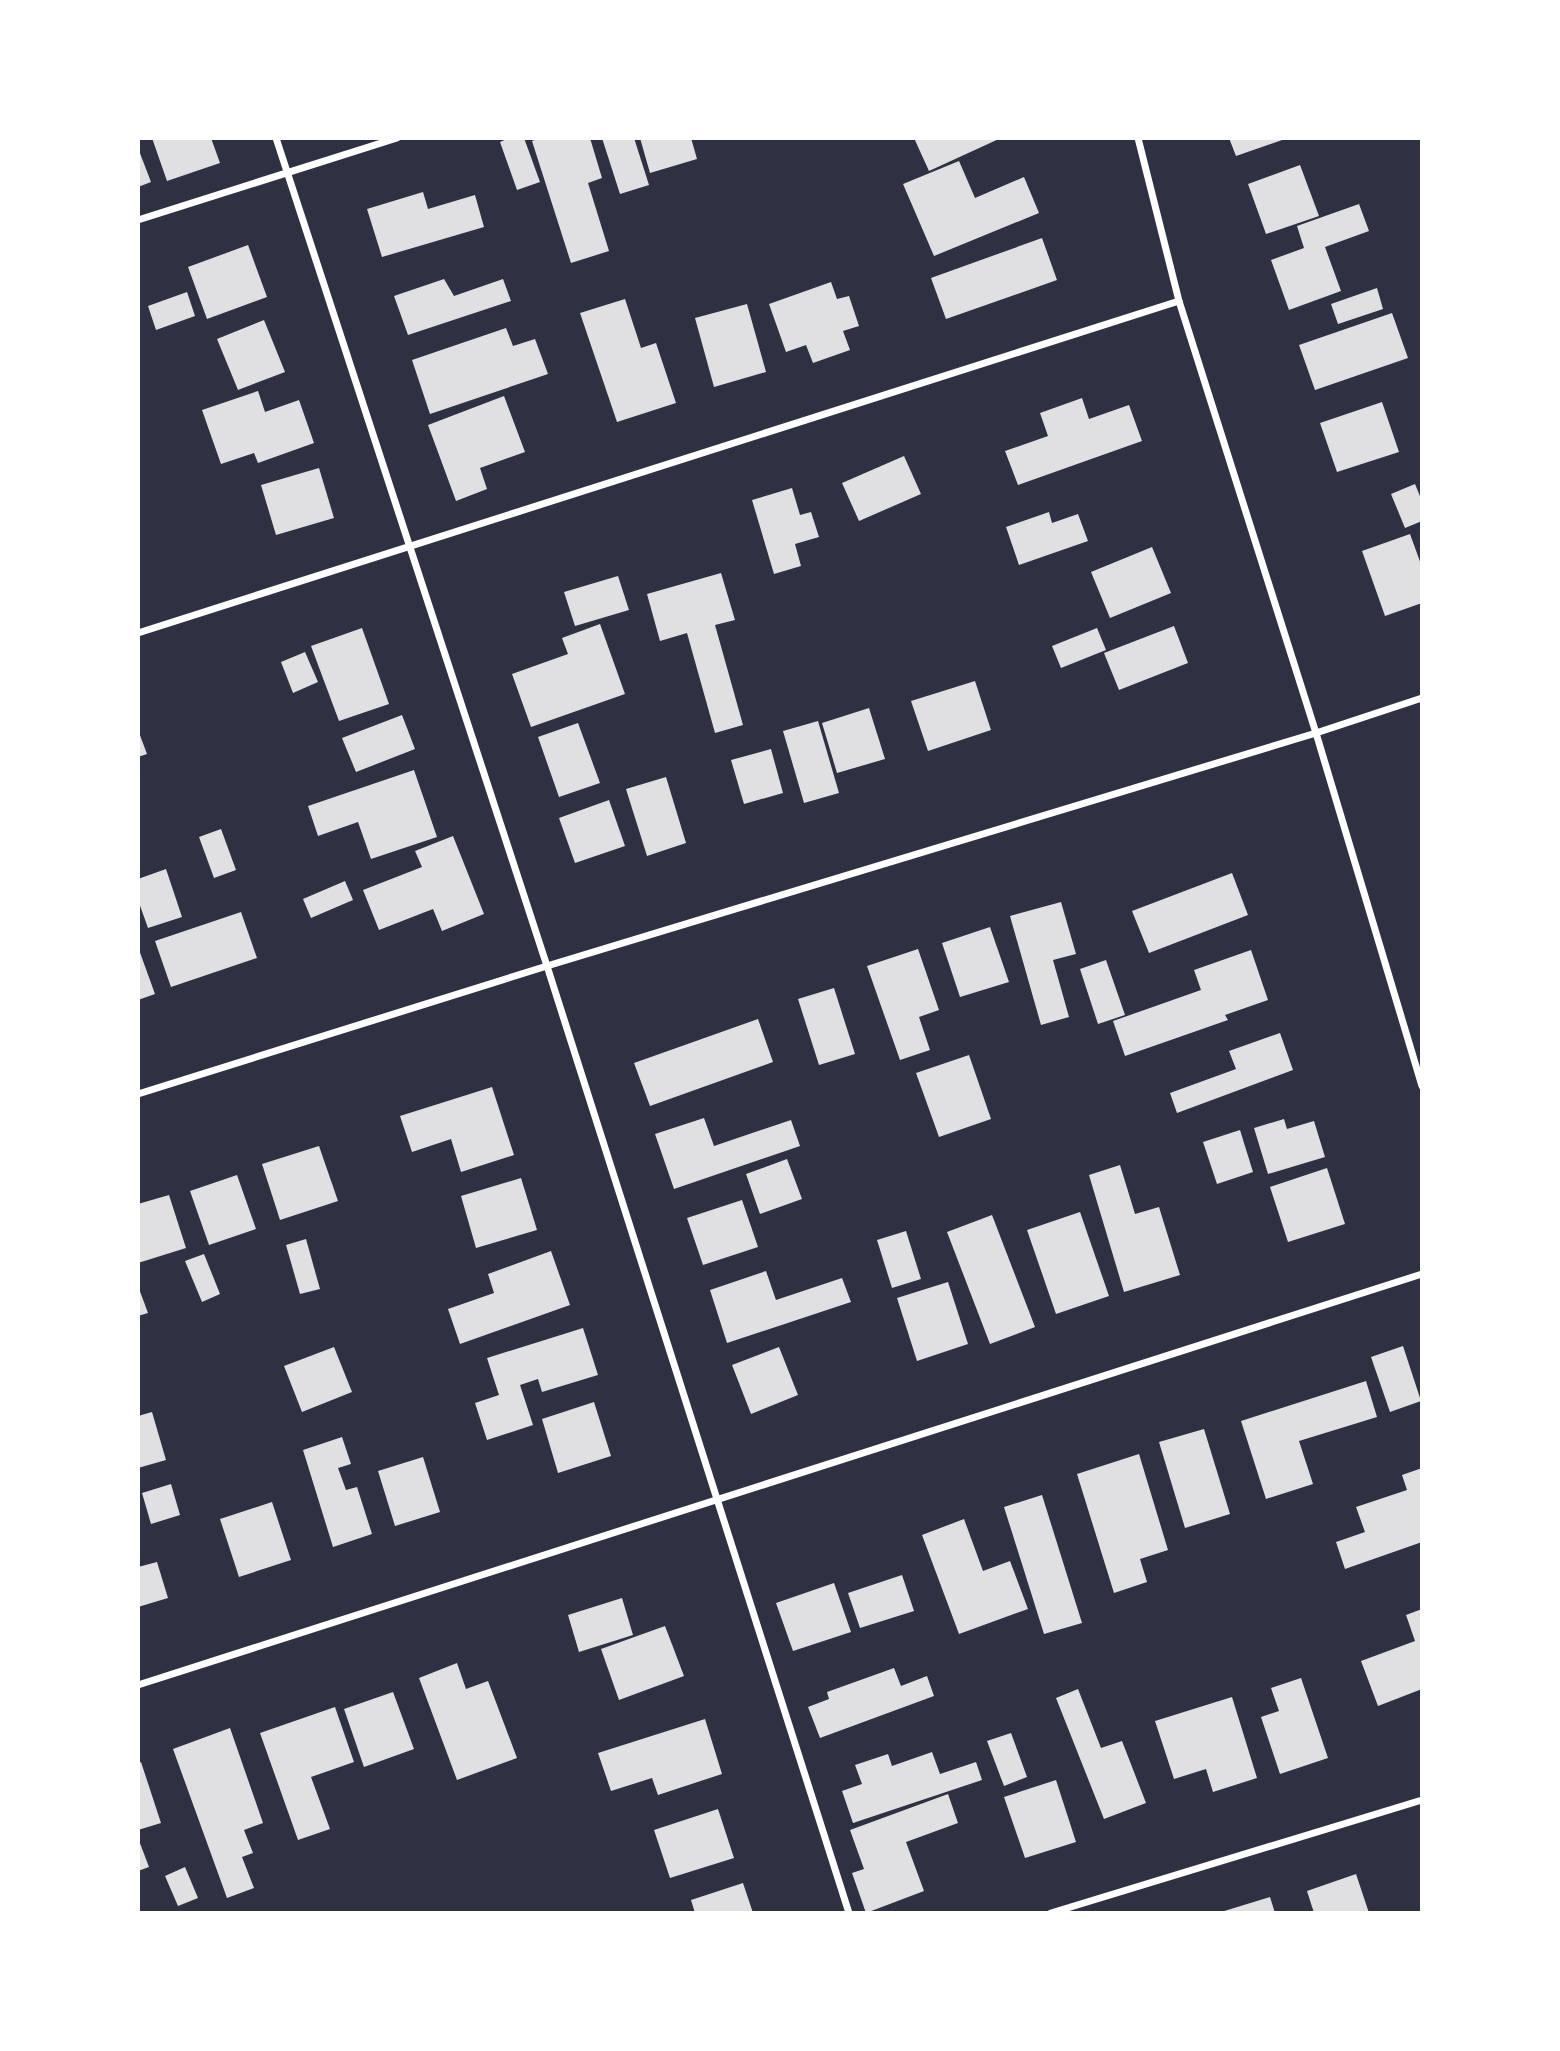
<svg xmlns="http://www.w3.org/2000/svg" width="1560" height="2051" font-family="'Playfair Display',serif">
  <rect width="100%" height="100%" fill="#2d3142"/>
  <g fill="#e0e0e3">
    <polygon points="152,138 211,138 220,163 167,181"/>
    <polygon points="509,138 524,138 540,182 517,190 500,142"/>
    <polygon points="540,138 590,138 602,178 588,183 609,251 571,263 532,141"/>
    <polygon points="602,138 634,138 649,185 620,194"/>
    <polygon points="640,138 691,138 697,159 650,173"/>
    <polygon points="914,138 1001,138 929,171"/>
    <polygon points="1229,138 1285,138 1285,139 1236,156"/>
    <polygon points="138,148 151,182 138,187"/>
    <polygon points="959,161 975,198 1024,177 1039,213 934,256 903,184"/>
    <polygon points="1300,165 1319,216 1266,234 1248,184"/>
    <polygon points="423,192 428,209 475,195 484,227 382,257 367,209"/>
    <polygon points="1359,204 1369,231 1325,247 1341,291 1289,310 1271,260 1304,248 1297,226"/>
    <polygon points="1042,238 1057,280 946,319 931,278"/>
    <polygon points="248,245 267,297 207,319 188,267"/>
    <polygon points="444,279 454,296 503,279 511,301 408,335 394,296"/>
    <polygon points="831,282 837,299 849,296 859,326 843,331 850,350 813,363 806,345 786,352 769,304"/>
    <polygon points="1377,288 1383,309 1338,324 1331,304"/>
    <polygon points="187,292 195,316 156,330 148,306"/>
    <polygon points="625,299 641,348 656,343 676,403 617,422 580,313"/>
    <polygon points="747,304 766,372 714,387 695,318"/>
    <polygon points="1392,313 1408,358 1315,390 1299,345"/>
    <polygon points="264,320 285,372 238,390 217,339"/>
    <polygon points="506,328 513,346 535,339 548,374 430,414 412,360"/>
    <polygon points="258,391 265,412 299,400 314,443 258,463 254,453 221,464 202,410"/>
    <polygon points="504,396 525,452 480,468 487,489 456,501 428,425"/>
    <polygon points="1082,398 1089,419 1129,405 1142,441 1018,485 1005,451 1048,436 1040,413"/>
    <polygon points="1382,402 1399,452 1337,472 1320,423"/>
    <polygon points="904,456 921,494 859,521 842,483"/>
    <polygon points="319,468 334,518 276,535 261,485"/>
    <polygon points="1415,484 1422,501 1422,521 1405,528 1391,494"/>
    <polygon points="792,488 800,515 811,512 819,537 795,544 801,566 774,574 752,500"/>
    <polygon points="1049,512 1052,523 1078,514 1088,541 1019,565 1006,527"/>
    <polygon points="1410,534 1422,567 1422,603 1385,616 1362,551"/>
    <polygon points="1152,547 1171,593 1110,618 1091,572"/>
    <polygon points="721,573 735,620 715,625 743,725 715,733 687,633 660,641 647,594"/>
    <polygon points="618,576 629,610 575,626 564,592"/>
    <polygon points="600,624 625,694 531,727 512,674 568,654 562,638"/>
    <polygon points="1174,626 1188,663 1119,690 1104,653"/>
    <polygon points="362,628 389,704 339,721 311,646"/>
    <polygon points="1097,628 1106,650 1061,668 1052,646"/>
    <polygon points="305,652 318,682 293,693 281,662"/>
    <polygon points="975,681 991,730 928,751 911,701"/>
    <polygon points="869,708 885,759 837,773 822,723"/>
    <polygon points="402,715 415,749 356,772 342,738"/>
    <polygon points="818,721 839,793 804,803 783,731"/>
    <polygon points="578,723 600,783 559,797 538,737"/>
    <polygon points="138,730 147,754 138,757"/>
    <polygon points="771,749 783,793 744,804 731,760"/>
    <polygon points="414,770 437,837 371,859 358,822 318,836 308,806"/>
    <polygon points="666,777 686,843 647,856 626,789"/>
    <polygon points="609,800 625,846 575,863 559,818"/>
    <polygon points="221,829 236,870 214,878 199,837"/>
    <polygon points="453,836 484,914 442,931 433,909 379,930 363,890 422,867 415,851"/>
    <polygon points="166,869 182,917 148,928 138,900 138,879"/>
    <polygon points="1232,873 1248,915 1149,953 1132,911"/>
    <polygon points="345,881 353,900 311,918 303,899"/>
    <polygon points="1061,902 1076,954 1053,960 1069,1017 1041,1025 1010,916"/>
    <polygon points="241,912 257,958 171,987 155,941"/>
    <polygon points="990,927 1009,982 960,997 942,943"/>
    <polygon points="138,947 155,994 138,1000"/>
    <polygon points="918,949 939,1010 919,1017 930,1050 900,1060 867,966"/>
    <polygon points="1251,950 1268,1000 1225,1015 1228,1020 1125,1056 1113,1021 1201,990 1194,970"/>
    <polygon points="1106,960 1125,1015 1098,1024 1080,969"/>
    <polygon points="834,988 855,1054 819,1065 798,999"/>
    <polygon points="758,1019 773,1062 650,1106 634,1063"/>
    <polygon points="1280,1033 1293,1070 1177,1113 1170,1093 1236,1069 1229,1051"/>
    <polygon points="969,1055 991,1119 939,1137 916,1073"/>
    <polygon points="492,1087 514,1155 461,1172 451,1139 412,1152 400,1116"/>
    <polygon points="704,1118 714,1146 791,1120 800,1146 674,1189 655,1134"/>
    <polygon points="1284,1119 1287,1129 1314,1121 1325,1157 1268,1174 1254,1128"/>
    <polygon points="1240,1130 1253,1172 1217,1184 1203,1142"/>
    <polygon points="319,1146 338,1201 280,1220 262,1164"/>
    <polygon points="787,1159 802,1199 760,1214 746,1174"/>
    <polygon points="1120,1165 1135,1214 1159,1207 1180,1275 1124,1292 1089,1175"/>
    <polygon points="1327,1168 1345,1224 1288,1242 1270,1187"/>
    <polygon points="237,1175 256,1229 209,1245 190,1191"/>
    <polygon points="521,1178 537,1230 476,1248 461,1196"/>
    <polygon points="169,1195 186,1248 138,1263 138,1204"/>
    <polygon points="742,1200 758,1247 703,1265 687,1218"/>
    <polygon points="1080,1212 1109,1296 1056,1314 1027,1230"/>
    <polygon points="992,1215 1035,1327 990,1344 947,1232"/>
    <polygon points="906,1231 921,1279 892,1288 877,1240"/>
    <polygon points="306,1239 320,1289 300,1294 286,1245"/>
    <polygon points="551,1251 570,1305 460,1344 448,1309 494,1293 488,1274"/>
    <polygon points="204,1254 220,1294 202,1302 185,1261"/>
    <polygon points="766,1271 776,1300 842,1278 851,1302 727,1343 710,1290"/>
    <polygon points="948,1282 968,1344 917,1361 897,1298"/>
    <polygon points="138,1286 148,1313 138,1316"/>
    <polygon points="583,1328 598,1375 542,1392 538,1379 520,1385 533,1425 487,1440 475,1403 499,1395 487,1358"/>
    <polygon points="1403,1346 1421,1401 1390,1412 1371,1357"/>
    <polygon points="334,1347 352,1392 302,1412 284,1366"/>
    <polygon points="779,1347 798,1395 751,1414 732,1365"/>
    <polygon points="1366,1381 1377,1417 1299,1441 1313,1484 1266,1499 1241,1421"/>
    <polygon points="594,1402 611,1456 558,1473 542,1419"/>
    <polygon points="152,1412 166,1460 138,1468 138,1416"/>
    <polygon points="1204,1429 1230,1514 1185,1528 1159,1442"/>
    <polygon points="342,1437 351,1464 338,1468 346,1490 357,1487 372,1534 333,1547 303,1450"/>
    <polygon points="1139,1454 1168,1550 1140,1559 1147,1582 1114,1593 1077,1474"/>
    <polygon points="423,1457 440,1512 395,1526 378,1471"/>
    <polygon points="1422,1468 1422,1542 1345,1569 1336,1542 1365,1532 1356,1507 1407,1490 1402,1475"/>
    <polygon points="171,1484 180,1515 151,1524 142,1493"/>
    <polygon points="1042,1495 1082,1623 1044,1634 1004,1507"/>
    <polygon points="272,1502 291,1560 239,1577 220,1519"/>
    <polygon points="964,1519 983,1571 1010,1561 1028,1609 959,1634 922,1535"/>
    <polygon points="157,1562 168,1598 138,1607 138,1567"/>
    <polygon points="902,1575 914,1611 860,1628 848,1593"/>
    <polygon points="834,1583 851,1632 793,1651 776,1603"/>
    <polygon points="622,1598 633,1635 579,1652 568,1615"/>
    <polygon points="1422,1609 1422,1689 1378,1706 1361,1661 1415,1641 1406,1615"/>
    <polygon points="665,1626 684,1676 619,1700 601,1649"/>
    <polygon points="457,1663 466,1689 488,1681 517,1758 457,1780 419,1678"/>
    <polygon points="894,1668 901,1686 927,1676 934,1696 820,1738 808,1707 829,1699 827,1692"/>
    <polygon points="1301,1678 1328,1758 1280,1774 1261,1717 1279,1711 1271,1688"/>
    <polygon points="1078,1689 1101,1748 1122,1741 1146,1803 1104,1819 1056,1698"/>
    <polygon points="393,1692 414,1749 364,1767 344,1709"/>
    <polygon points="1232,1697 1257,1778 1213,1792 1206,1769 1174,1779 1155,1721"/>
    <polygon points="335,1707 354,1762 311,1777 330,1829 298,1840 260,1733"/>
    <polygon points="705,1719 722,1774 658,1795 652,1778 611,1791 598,1753"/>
    <polygon points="230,1728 263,1823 244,1830 253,1853 242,1857 254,1888 227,1898 173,1749"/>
    <polygon points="1011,1733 1027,1777 1004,1786 987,1741"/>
    <polygon points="932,1752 940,1774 976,1762 982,1780 853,1823 842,1791 862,1784 855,1765 888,1754 892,1766"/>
    <polygon points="141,1762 161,1823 138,1830 138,1763"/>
    <polygon points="1056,1780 1076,1842 1025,1858 1004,1797"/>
    <polygon points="948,1794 958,1823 906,1842 924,1891 866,1913 852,1873 864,1869 850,1830"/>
    <polygon points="718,1809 734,1858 670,1878 654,1830"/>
    <polygon points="138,1838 149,1867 138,1871"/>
    <polygon points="185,1867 198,1898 178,1906 165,1876"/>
    <polygon points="1356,1874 1369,1913 1314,1913 1307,1891"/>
    <polygon points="743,1883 753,1913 695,1913 691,1900"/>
    <polygon points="1270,1897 1275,1913 1221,1913 1221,1912"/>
  </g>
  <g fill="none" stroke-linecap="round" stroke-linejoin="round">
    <g stroke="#fff" stroke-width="7">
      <polyline points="276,138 547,966 849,1913"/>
      <polyline points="1138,138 1179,301 1316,733 1422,1086"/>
      <polyline points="138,220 397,138"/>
      <polyline points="138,633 1179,301"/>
      <polyline points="138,1094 547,966 1316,733 1422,698"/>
      <polyline points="138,1685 1422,1274"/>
      <polyline points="1051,1913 1422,1800"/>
    </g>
  </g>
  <rect width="1560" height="2051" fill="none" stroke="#ffffff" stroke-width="280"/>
</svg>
